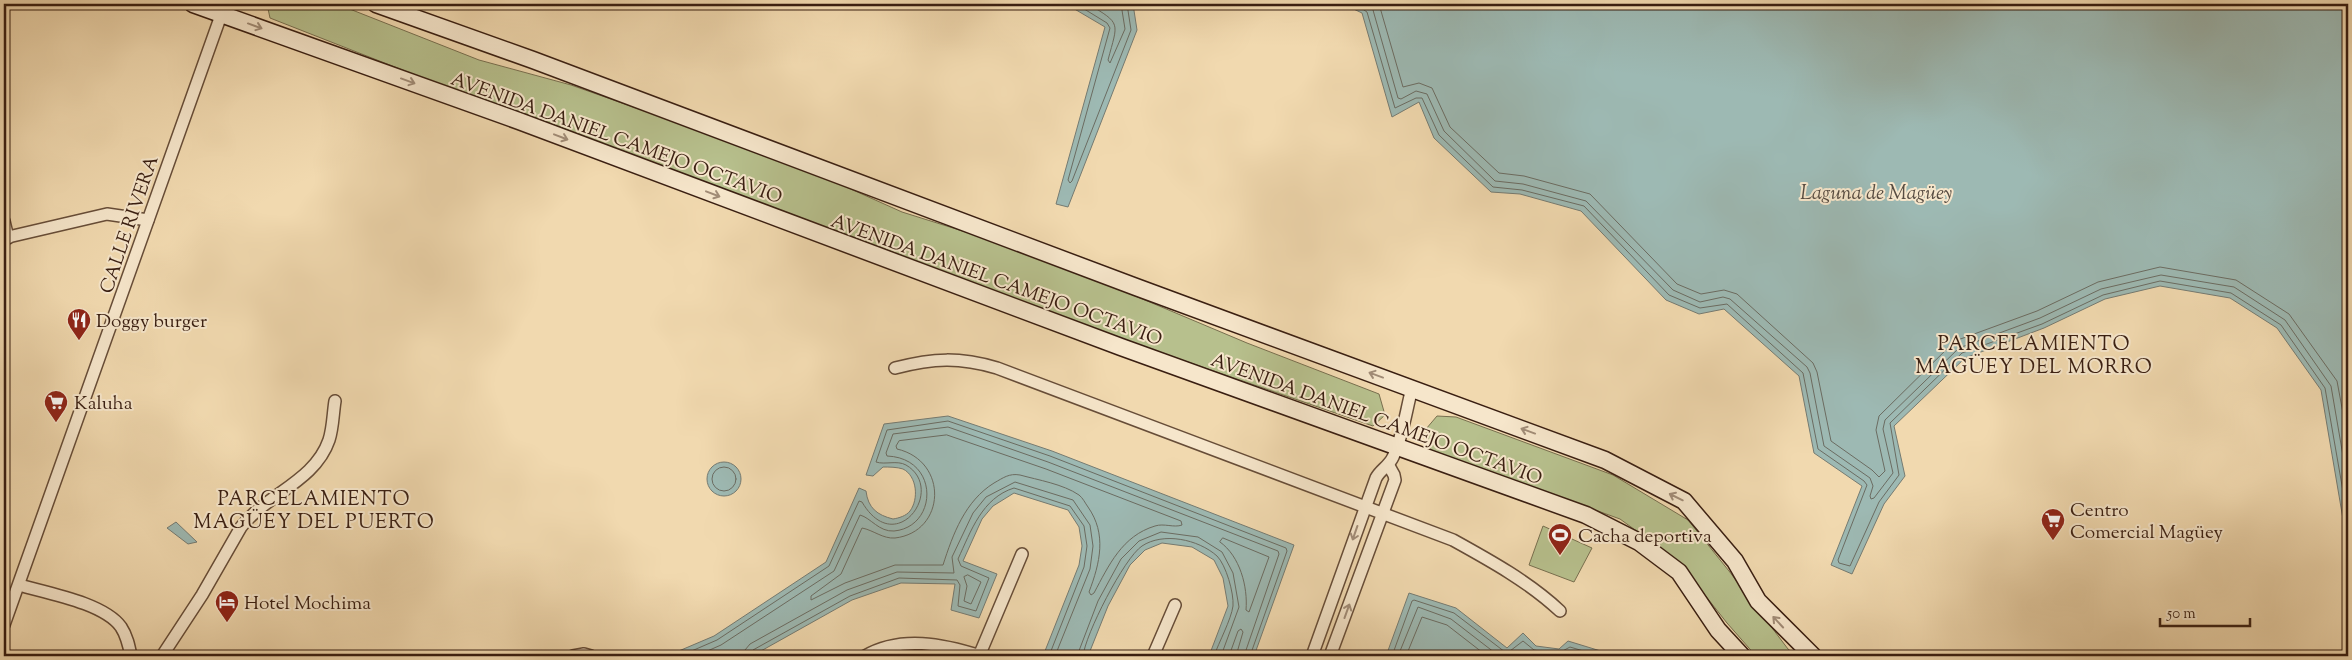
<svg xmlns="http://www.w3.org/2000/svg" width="2352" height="660" font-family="'Sorts Mill Goudy',serif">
  <rect width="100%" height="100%" fill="#f1d9af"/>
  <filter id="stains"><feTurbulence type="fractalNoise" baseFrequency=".004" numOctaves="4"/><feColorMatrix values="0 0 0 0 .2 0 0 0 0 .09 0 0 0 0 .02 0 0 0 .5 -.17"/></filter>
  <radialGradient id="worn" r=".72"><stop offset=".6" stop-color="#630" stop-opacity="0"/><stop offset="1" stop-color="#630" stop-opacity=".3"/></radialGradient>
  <g fill="#b7c08d" stroke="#786f4f">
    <polygon points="267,4 337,4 479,60 571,85 795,164 902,212 1004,244 1095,279 1247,343 1379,394 1385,415 1373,426 1072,322 968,281 898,257 456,91 270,18"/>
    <polygon points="1437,416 1456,417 1613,475 1688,520 1729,571 1788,649 1797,656 1756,656 1727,623 1678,561 1620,519 1430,450 1426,429"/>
    <polygon points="1543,526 1592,548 1574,582 1529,565"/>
  </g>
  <g fill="#9db9b3" stroke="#757b72">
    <polygon points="1066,4 1133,4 1137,30 1068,207 1056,204 1105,27"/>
    <polygon points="1343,4 2348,4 2348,536 2343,519 2321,390 2277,328 2230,298 2160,286 2105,299 2044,328 1965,358 1894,426 1905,476 1884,504 1852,574 1831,565 1862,486 1814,453 1799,376 1724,309 1699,314 1666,300 1581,211 1520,194 1491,192 1434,138 1419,102 1392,117 1362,13"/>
    <path d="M948,416l104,35 242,94 -40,111h-45l19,-50 -5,-28 -9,-18 -22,-13 -30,-4 -17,7 -15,15 -22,41 -20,50h-45l36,-91 3,-19 -3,-19 -11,-17 -54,-17 -21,13 -11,13 -19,42 34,13 -18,44 -28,-8 4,-26 -54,-1 -49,17 -100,56h-85l47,-20 112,-74 33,-74 7,3c2,17 11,24 27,28 6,-1 13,-3 17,-8 9,-12 7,-35 -7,-42 -6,-2 -14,-2 -20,-2l-10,9 -7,-1 18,-51z"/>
    <circle cx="724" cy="479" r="17"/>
    <polygon points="176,522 197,542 188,544 167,528"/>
    <polygon points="1409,593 1456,608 1507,648 1523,633 1536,646 1559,649 1568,641 1617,656 1386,656"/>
  </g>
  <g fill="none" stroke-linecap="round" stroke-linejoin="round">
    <g stroke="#6b6c62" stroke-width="1">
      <polyline points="1076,4 1107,23 1110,28 1068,180 1070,183 1072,181 1131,30 1127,4"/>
      <path d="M1088,4c34,20 30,18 20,56l2,3 15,-34 -4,-25"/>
      <polyline points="1355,4 1367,12 1395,108 1416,98 1422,98 1439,135 1493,187 1522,190 1584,206 1669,295 1700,308 1727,304 1803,373 1818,449 1864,481 1867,485 1838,560 1839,563 1850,566 1879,502 1899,475 1890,423 1962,353 2042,324 2103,295 2160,281 2231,293 2281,325 2325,388 2348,520"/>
      <polyline points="1369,4 1373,10 1398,98 1401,99 1416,91 1427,94 1444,131 1495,181 1523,184 1586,201 1673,290 1700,302 1723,297 1730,299 1807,367 1810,373 1824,446 1870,478 1873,486 1870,496 1871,499 1874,498 1893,473 1883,429 1885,420 1959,348 2040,318 2101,289 2161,275 2234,287 2285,320 2331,386 2348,485"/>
      <polyline points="1379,4 1403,87 1419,83 1432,88 1450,127 1499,173 1524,176 1590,194 1677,284 1701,294 1724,290 1737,294 1813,363 1817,372 1831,441 1872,470 1879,477 1885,471 1876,430 1879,416 1955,341 2037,311 2098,282 2160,267 2236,280 2289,314 2337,381 2348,440"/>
      <path d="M947,435l99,34 135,52 1,4c-8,3 -18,-2 -27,1 -33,10 -46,39 -61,67l-3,2 -2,-3c11,-29 18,-58 -1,-85 -3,-4 -5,-9 -9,-12 -16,-11 -41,-15 -59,-20 -11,-2 -17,3 -26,8 -29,18 -41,51 -51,82h-48l-50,18 -34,17v-4l30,-22 21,-46c11,2 21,11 33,10 51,-6 54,-77 2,-89l-1,-3 3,-5z"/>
      <circle cx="724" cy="479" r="12"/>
      <path d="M1223,538l46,19 -20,55 -3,-2c2,-23 -6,-54 -26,-68z"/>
      <polygon points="968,575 981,582 971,604 964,601 967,586 964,577"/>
      <path d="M680,656l37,-16 112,-74 30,-65 3,1c34,58 85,-13 44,-37 -9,-5 -21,0 -30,-3l11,-32 61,-9 102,35 236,92 1,3 -37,105"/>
      <path d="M696,656l25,-11 113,-74 26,-56c11,3 19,17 34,16 44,-4 46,-73 -7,-75l-1,-3 7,-19 55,-7 100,35 230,89 1,3 -35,102"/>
      <polyline points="744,656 745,650 750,644 847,590 897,572 954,573 952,557 973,513 986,497 1015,482 1073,500 1090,525 1093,546 1090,569 1055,656"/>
      <path d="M751,656l2,-6 97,-54 49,-18 58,2 3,5 -2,21 18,5 13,-33 -28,-12 -3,-7c13,-28 24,-61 56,-71l56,18 14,20 3,20 -3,21 -35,89"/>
      <polyline points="1077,656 1098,601 1121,559 1139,541 1161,532 1198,537 1222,552 1233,573 1239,607 1221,656"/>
      <path d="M1083,656c2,-21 41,-98 59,-110 21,-14 56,-7 75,10 9,9 17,37 16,50 -2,14 -14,36 -19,50"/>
      <polyline points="1229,656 1238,631 1241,629 1243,632 1236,656"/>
      <polyline points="1392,656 1412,601 1414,600 1454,613 1505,652 1510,651 1523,641 1534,650 1557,654 1570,647 1600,656"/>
      <polyline points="1398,656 1418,607 1451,619 1499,656"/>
      <polyline points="1406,656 1422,617 1447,625 1487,656"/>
    </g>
    <g stroke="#674d38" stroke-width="14">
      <g id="street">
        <polyline points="4,221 8,238"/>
        <polyline points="4,238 107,214 148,220"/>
        <path d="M895,368c39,-10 64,-11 102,0l456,172c38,21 76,42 107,71"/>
        <path d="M19,585c28,8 85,18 102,42 6,9 8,19 10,29"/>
        <polyline points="4,625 225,4"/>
        <path d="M162,656l40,-61 39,-68c26,-33 74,-46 88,-87 4,-12 4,-27 6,-39"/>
        <polyline points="573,656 584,654 591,656"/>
        <path d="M865,656c36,-21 78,-12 116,0"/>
        <polyline points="979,656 1022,554"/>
        <polyline points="1153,656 1175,605"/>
        <path d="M1312,656l64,-178c4,-8 13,-12 17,-21 10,-21 13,-46 19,-69"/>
        <polyline points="1330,656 1395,480 1394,475 1389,466"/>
      </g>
    </g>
    <g stroke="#391e11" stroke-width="19">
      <g id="secondary">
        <polyline points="193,4 519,121 1121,347 1586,515 1639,542 1679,572 1718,630 1742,656"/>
        <polyline points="376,4 533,60 1136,287 1605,460 1684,501 1735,561 1758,601 1813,656"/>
      </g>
    </g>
    <use href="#street" stroke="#f6e6cb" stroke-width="11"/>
    <use href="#secondary" stroke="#f6e6cb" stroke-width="16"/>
  </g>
  <defs><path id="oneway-shaft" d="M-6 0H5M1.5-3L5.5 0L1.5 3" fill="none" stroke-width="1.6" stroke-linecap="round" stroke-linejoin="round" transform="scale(1.25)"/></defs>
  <g stroke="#a18c77">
    <use href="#oneway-shaft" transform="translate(255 26) rotate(20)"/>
    <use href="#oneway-shaft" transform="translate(408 81) rotate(20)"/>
    <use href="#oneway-shaft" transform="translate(561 137) rotate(21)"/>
    <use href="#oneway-shaft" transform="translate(713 194) rotate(21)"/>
    <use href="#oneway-shaft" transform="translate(1376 375) rotate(-160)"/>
    <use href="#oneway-shaft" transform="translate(1528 431) rotate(-160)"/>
    <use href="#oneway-shaft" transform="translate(1676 497) rotate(-154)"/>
    <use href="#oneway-shaft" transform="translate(1355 533) rotate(109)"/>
    <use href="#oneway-shaft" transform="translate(1347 611) rotate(-70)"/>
    <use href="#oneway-shaft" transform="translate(1778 622) rotate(-133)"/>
  </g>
  <defs>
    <g id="restaurant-pin" transform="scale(1.25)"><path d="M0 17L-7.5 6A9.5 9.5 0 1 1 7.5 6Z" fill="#8f2418" stroke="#f6e6cb"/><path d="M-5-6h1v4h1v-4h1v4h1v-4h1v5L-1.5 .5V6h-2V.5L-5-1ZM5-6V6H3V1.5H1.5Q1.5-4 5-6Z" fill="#fff"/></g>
    <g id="supermarket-pin" transform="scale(1.25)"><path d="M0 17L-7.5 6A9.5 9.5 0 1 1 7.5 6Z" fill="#8f2418" stroke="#f6e6cb"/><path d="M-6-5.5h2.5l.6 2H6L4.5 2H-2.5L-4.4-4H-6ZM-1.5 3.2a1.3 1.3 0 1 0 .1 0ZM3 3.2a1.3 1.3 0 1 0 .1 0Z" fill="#fff"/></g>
    <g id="stadium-pin" transform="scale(1.25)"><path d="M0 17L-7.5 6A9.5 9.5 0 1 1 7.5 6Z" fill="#8f2418" stroke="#f6e6cb"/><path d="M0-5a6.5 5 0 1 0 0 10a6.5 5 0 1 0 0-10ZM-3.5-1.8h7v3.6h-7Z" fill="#fff"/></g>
    <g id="hotel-pin" transform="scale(1.25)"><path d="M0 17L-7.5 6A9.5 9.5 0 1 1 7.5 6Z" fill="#8f2418" stroke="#f6e6cb"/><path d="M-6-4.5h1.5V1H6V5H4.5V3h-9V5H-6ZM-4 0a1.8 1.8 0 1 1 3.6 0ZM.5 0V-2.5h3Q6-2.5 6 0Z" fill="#fff"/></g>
  </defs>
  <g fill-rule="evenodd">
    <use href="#restaurant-pin" x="79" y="320"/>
    <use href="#supermarket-pin" x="56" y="402"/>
    <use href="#supermarket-pin" x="2053" y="520"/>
    <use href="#stadium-pin" x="1560" y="535"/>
    <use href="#hotel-pin" x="227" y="602"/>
  </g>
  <g text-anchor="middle" stroke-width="4" stroke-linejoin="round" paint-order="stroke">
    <g font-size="19" fill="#391e11" stroke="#f6e6cb">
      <text transform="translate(617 137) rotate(20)" y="7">AVENIDA DANIEL CAMEJO OCTAVIO</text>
      <text transform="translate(128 224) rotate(-71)" y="7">CALLE RIVERA</text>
      <text transform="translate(997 279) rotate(20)" y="7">AVENIDA DANIEL CAMEJO OCTAVIO</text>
      <text transform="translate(1377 418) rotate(20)" y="7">AVENIDA DANIEL CAMEJO OCTAVIO</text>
    </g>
    <g font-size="19" fill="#391e11" stroke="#f6e6cb" text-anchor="start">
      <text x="96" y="327">Doggy burger</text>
      <text x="74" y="409">Kaluha</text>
      <text x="2070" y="516">Centro<tspan x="2070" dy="22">Comercial Magüey</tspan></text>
      <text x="1578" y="542">Cacha deportiva</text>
      <text x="244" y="609">Hotel Mochima</text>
    </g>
    <g font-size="20" font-style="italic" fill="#574c42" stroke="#f6e6cb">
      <text x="1876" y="199">Laguna de Magüey</text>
    </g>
    <g font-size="20" letter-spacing="1" fill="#391e11" stroke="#f6e6cb">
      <text x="2034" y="350">PARCELAMIENTO<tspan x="2034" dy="23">MAGÜEY DEL MORRO</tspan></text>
      <text x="314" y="505">PARCELAMIENTO<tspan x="314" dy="23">MAGÜEY DEL PUERTO</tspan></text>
    </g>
  </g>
  <rect width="2352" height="660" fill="none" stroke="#f1d9af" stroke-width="20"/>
  <rect x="5" y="5" width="2342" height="650" fill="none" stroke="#391e11" stroke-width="2.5"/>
  <rect x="10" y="10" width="2332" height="640" fill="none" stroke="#391e11"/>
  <path d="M2160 618v8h90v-8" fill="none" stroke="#391e11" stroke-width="2.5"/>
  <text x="2167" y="618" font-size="15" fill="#391e11" stroke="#f6e6cb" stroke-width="4" paint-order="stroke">50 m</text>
  <rect width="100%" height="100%" filter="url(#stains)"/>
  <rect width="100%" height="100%" fill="url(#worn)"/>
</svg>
